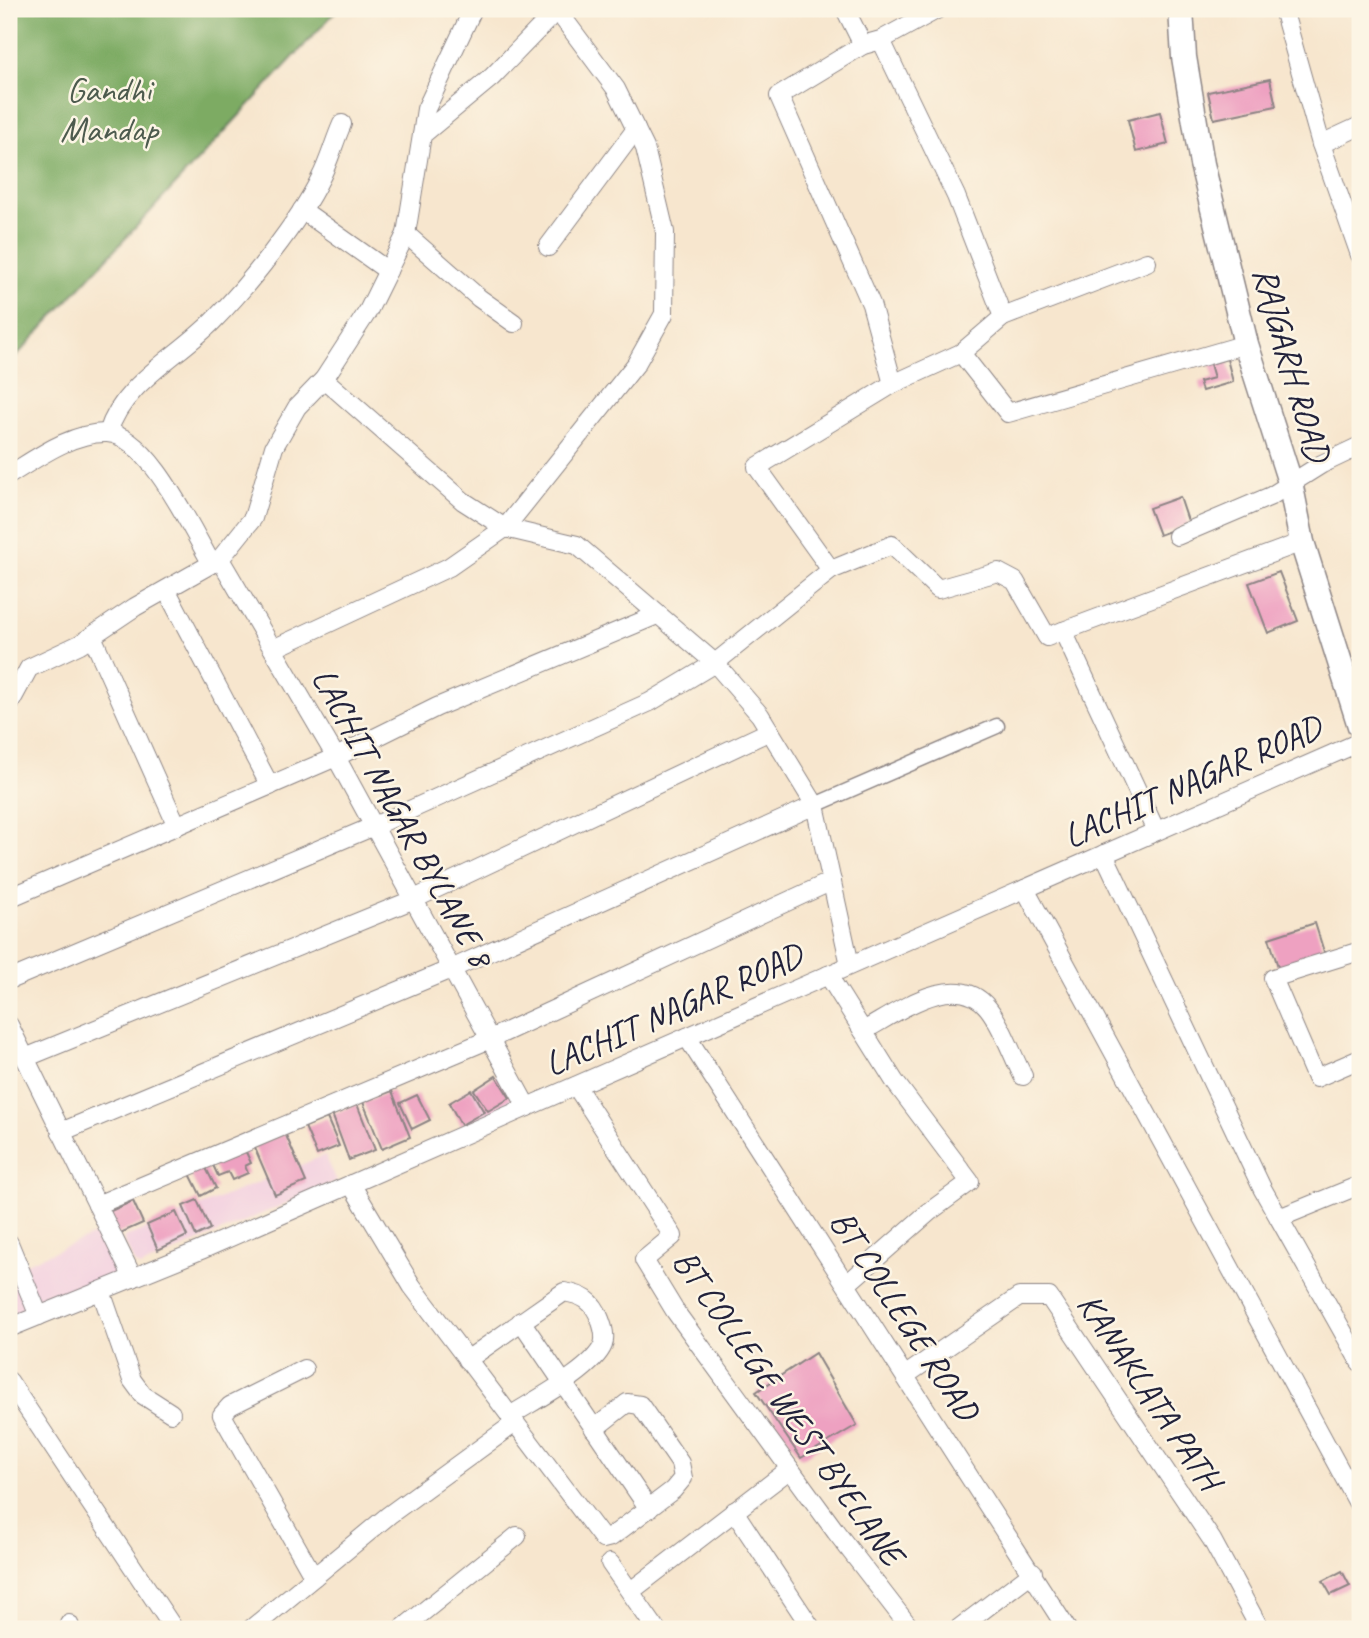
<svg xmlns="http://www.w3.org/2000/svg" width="1369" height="1638" font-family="Caveat,sans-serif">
  <rect width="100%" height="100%" fill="#fcf5e5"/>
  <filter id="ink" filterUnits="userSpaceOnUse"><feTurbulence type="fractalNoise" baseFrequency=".0143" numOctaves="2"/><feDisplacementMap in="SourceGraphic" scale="14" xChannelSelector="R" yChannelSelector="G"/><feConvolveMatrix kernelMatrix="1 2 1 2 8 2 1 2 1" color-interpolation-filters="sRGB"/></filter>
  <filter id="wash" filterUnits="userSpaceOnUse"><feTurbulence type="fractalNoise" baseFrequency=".00686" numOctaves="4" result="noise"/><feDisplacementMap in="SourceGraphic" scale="28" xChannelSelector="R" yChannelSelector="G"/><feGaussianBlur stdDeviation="1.57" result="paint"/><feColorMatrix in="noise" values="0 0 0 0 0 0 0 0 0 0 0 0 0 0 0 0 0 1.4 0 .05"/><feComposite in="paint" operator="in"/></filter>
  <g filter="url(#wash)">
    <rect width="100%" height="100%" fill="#f7e6ce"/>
    <g fill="#f3cfe0">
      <polygon points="497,1076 501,1076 515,1104 472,1122 460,1094"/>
      <polygon points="325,1155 337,1181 140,1267 134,1263 123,1238"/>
      <polygon points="104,1231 122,1270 121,1275 9,1322 9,1270"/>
    </g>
    <polygon fill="#7dab64" stroke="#506650" stroke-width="2" points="9,9 338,9 9,364"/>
    <g id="blocks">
      <g fill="#eea1c1">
        <polygon points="1270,79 1276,106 1214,119 1208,92"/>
        <polygon points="1160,112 1168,144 1136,152 1128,120"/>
        <polygon points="1227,359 1233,382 1202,391 1199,382 1214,378 1210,364"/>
        <polygon points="1180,497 1189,524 1159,535 1149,508"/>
        <polygon points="1279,572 1298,621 1268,633 1249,583"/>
        <polygon points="1315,923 1325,955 1279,970 1269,938"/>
        <polygon points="496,1076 510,1098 488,1111 474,1090"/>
        <polygon points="471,1090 484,1112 461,1125 449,1103"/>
        <polygon points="392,1091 410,1137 382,1149 363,1102"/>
        <polygon points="417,1095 430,1120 412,1129 400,1103"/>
        <polygon points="357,1104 375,1150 349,1160 332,1114"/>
        <polygon points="327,1118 339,1146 317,1155 305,1127"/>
        <polygon points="285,1133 306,1182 275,1195 254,1146"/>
        <polygon points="246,1152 251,1163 245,1166 248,1173 232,1180 228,1172 218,1176 213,1165"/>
        <polygon points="205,1166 216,1188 201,1196 190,1174"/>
        <polygon points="197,1200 210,1229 196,1236 183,1206"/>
        <polygon points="133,1201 143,1223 116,1235 106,1213"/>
        <polygon points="176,1212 187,1236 158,1250 147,1225"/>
        <polygon points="815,1353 857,1425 801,1458 756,1392"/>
        <polygon points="1342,1571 1350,1586 1331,1595 1323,1581"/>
      </g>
    </g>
  </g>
  <g filter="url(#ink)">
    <use href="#blocks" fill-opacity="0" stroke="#8c8484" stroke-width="2"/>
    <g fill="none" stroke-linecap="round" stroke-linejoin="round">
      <g stroke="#8c8484" stroke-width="17">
        <polyline id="pedestrian" points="815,805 997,726"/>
      </g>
      <g stroke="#8c8484" stroke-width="20">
        <g id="minor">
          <polyline points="845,9 863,45"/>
          <polyline points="1283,9 1321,144 1360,255"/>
          <polyline points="881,40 956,196 1003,317 961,353"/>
          <polyline points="422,135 426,109 473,9"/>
          <polyline points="1321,144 1360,126"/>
          <polyline points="302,210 388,271"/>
          <polyline points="406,234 479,298 514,323"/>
          <polyline points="548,247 636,129"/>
          <polyline points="1003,317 1147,262"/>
          <polyline points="324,379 463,501 505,528 577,545 715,663 831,570 757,467 893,384 961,353 1008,413 1246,344"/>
          <polyline points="893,384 871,304 779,96 863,45 881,40 938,9"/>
          <path d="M108,433c14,-49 71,-77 105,-112 34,-34 86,-99 107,-142 9,-17 14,-37 22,-55"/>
          <path d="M9,475c28,-17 63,-43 98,-42 42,2 85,98 105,131"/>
          <polyline points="1177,536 1271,496 1322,464 1360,446"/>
          <polyline points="220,559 336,757 527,1107"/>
          <polyline points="831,570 892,545 938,589 998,572 1015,581 1047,637 1302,542"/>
          <polyline points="167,591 270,786"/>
          <polyline points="1063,631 1156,831"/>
          <polyline points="92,636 177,826"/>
          <polyline points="273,649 449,567 505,528 636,364 664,314 665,232 645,148 616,89 557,10"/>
          <polyline points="9,705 29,668 80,644 135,607 220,559 253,518 274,447 297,407 324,379 368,311 406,234 422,135 492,77 558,9"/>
          <polyline points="1104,854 1262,1188 1360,1362"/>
          <polyline points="1025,889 1360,1507"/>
          <polyline points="9,898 336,757 437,707 657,615"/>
          <polyline points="1360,951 1273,978 1316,1078 1360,1059"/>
          <polyline points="828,975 895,1082 970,1182 929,1212 847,1284"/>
          <polyline points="9,980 372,827 650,702 715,663 760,715 815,805 850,965"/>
          <polyline points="9,1025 133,1278"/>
          <path d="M863,1031c35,-19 93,-63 125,-23 15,19 24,47 35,68"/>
          <polyline points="687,1037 1067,1629"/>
          <polyline points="25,1058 412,900 770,731"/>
          <polyline points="576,1086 673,1236 644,1260 675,1311 836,1532 911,1629"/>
          <polyline points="61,1132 451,969 815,805"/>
          <polyline points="351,1184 412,1286 603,1539 611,1537 673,1490 683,1478 680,1463 640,1405 627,1403 594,1429"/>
          <polyline points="97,1205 490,1039 832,881"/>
          <polyline points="1279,1218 1360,1185"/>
          <polyline points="9,1243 39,1316"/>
          <polyline points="101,1291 132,1380 143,1395 171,1413"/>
          <polyline points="521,1321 649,1509"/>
          <polyline points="9,1328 201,1250 1360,742"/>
          <path d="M467,1360l97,-68c18,3 29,8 36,27 3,8 6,17 3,26 -10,25 -70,56 -93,71"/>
          <polyline points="304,1369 230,1406 222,1415 314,1577"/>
          <polyline points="906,1375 1019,1297 1049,1297 1212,1540 1260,1629"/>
          <polyline points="9,1381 174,1629"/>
          <polyline points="734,1511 812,1629"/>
          <polyline points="610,1563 656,1629"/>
          <polyline points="631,1591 790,1469"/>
          <polyline points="69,1624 71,1629"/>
          <polyline points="251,1629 389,1515 515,1423"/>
          <polyline points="402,1629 517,1536"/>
          <polyline points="958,1629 1033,1572"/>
        </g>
      </g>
      <g stroke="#8c8484" stroke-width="27">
        <polyline id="secondary" points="1181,9 1184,57 1202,164 1246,344 1290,482 1302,542 1360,726"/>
      </g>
      <use href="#pedestrian" stroke="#fff" stroke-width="14"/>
      <use href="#minor" stroke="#fff" stroke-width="18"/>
      <use href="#secondary" stroke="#fff" stroke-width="24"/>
    </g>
  </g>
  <g text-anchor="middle" stroke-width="5" stroke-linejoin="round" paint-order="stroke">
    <g font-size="35" fill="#4d5b4e" stroke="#fcf5e5">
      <text x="109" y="101">Gandhi<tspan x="109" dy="40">Mandap</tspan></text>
    </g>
    <g font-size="35" fill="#22223b" stroke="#fcf5e5">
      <text transform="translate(1292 364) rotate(74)" y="12">RAJGARH ROAD</text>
      <text transform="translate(1192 781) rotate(-24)" y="12">LACHIT NAGAR ROAD</text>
      <text transform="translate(403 817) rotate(61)" y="12">LACHIT NAGAR BYLANE 8</text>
      <text transform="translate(673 1009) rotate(-24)" y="12">LACHIT NAGAR ROAD</text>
      <text transform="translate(905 1315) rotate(57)" y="12">BT COLLEGE ROAD</text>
      <text transform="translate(1150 1391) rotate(56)" y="12">KANAKLATA PATH</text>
      <text transform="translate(789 1407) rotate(55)" y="12">BT COLLEGE WEST BYELANE</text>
    </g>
  </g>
  <rect width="1369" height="1638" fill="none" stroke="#fcf5e5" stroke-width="35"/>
</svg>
